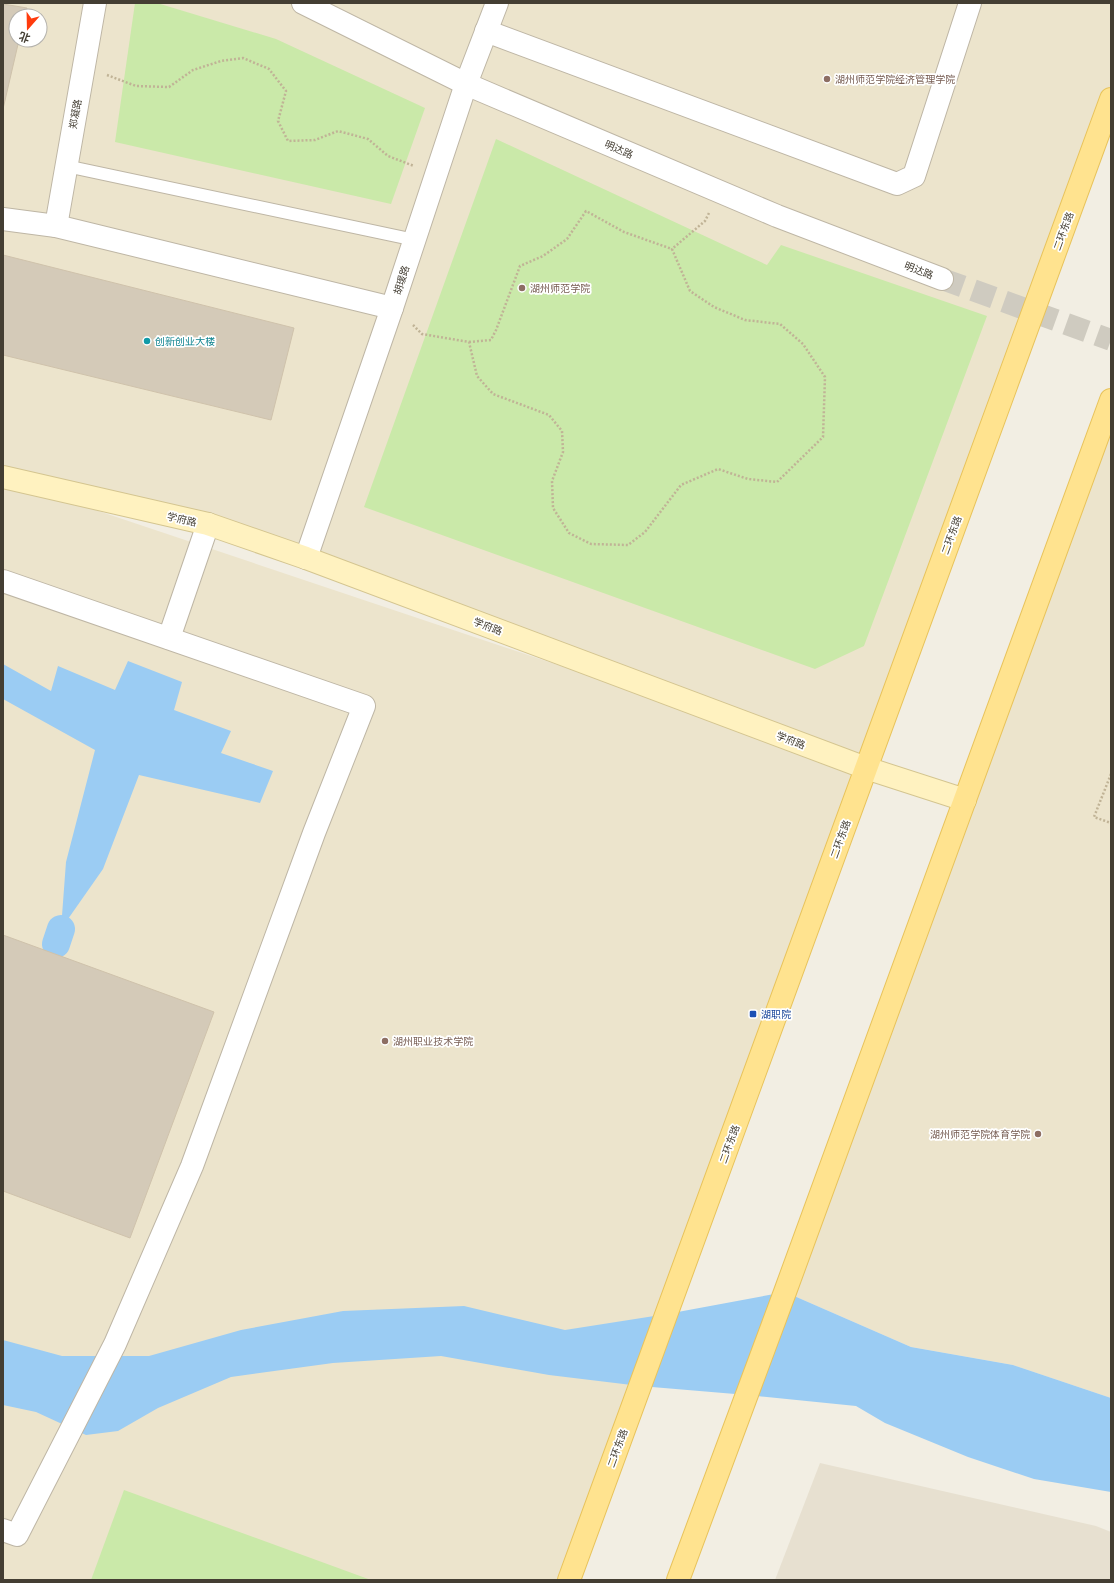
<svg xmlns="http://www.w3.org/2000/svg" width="1114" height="1583" font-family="'Varela Round','Noto Sans SC',sans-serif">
  <rect width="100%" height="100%" fill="#f2eee3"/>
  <polygon fill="#e7e0d0" points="820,1463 1096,1526 1111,1532 1111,1580 775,1580"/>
  <g fill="#ece4cc" fill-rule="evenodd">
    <path d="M3,3h1108v96l-542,1481h-566v-1101l847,284 -544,-205 -303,-81zM16,16h24v24h-24z"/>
    <polygon points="1111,400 1111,1398 1013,1365 911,1347 785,1292"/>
  </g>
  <g fill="#cae9a9">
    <polygon points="135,3 157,3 276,39 425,108 391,204 115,142"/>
    <polygon points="496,139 767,265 781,245 987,316 864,646 815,669 364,507"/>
    <polygon points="124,1490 371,1580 91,1580"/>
  </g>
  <g fill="#9bccf3">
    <polygon points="128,661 182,682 174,710 231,731 221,753 273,771 260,803 139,775 103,869 61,929 66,862 95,750 3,699 3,664 51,691 58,666 115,690"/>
    <polygon points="785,1292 911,1347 1013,1365 1111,1398 1111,1492 1034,1479 968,1457 885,1423 856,1406 747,1395 640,1386 549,1375 441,1356 333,1363 231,1377 158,1408 118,1431 86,1435 36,1412 3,1405 3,1340 62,1356 149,1356 241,1330 343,1311 464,1306 565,1330 667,1314"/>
  </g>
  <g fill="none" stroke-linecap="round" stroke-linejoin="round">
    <polyline stroke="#9bccf3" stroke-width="28" points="56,944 61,929"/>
  </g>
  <g fill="#d4cab8" stroke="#cfc2ab">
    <polygon points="3,4 27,8 25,16 16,16 16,40 19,40 3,109"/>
    <polygon points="3,255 294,328 271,420 3,355"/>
    <polygon points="3,935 214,1012 130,1238 3,1191"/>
  </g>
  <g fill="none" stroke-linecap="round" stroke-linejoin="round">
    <polyline stroke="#cfcbc0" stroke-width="22" stroke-dasharray="22 11" stroke-linecap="butt" points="942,279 1111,340"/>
    <g stroke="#beb6a5" stroke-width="14">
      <polyline id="service" points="66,166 415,240"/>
    </g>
    <g stroke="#beb6a5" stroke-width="24">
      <g id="minor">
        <polyline points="303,3 466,84 777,216 942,279"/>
        <polyline points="486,31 897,184 914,176 970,3"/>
        <polyline points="3,219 56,226 392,308"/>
        <polyline points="56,226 95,3"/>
        <polyline points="306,558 392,308 466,84 497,3"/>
        <polyline points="3,581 364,706 314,833 192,1166 115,1344 17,1535 3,1530"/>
        <polyline points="169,638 208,524"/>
      </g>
    </g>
    <g stroke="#d4c590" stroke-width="24">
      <polyline id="secondary" points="3,477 208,524 306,558 866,768 965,800"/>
    </g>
    <g stroke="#e8c35b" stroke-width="24">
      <g id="primary">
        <polyline points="569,1580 1111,99"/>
        <polyline points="678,1580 785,1292 1111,400"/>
      </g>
    </g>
    <g stroke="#c0b396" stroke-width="2.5" stroke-dasharray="2 2" stroke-linecap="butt">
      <polyline points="107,75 136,86 169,87 193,70 221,61 243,58 269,69 286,91 278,121 288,141 315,140 338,131 368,139 388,156 414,166"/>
      <polyline points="413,325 422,334 469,342 477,376 493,394 549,415 562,431 563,452 552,481 553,508 569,533 591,544 628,545 645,532 681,485 718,469 748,479 777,482 823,437 825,377 803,344 780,324 745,320 714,307 690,291 672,249 705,221 709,213"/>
      <polyline points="469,342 491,340 496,330 520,266 543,256 567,239 586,211 624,232 672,249"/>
      <polyline points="1111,774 1094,817 1111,823"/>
    </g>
    <use href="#service" stroke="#fff" stroke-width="12"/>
    <use href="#minor" stroke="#fff" stroke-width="22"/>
    <use href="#secondary" stroke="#fff2c0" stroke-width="22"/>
    <use href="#primary" stroke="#ffe38f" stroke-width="22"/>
  </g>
  <g fill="#8d6e63" stroke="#fff" stroke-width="1.5">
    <circle cx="827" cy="79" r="4"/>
    <circle cx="522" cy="288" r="4"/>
    <circle cx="385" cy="1041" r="4"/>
    <circle cx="1038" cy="1134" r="4"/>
  </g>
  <circle fill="#0f9aa8" stroke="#fff" stroke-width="1.5" cx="147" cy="341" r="4"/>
  <rect fill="#1a4fb4" stroke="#fff" stroke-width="1.5" x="749" y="1010" width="8" height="8" rx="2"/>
  <g text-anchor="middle" stroke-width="3.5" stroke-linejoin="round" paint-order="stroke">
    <g font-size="10" fill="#785e54" stroke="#fff" text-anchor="start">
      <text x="835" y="83">湖州师范学院经济管理学院</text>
      <text x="530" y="292">湖州师范学院</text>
      <text x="393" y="1045">湖州职业技术学院</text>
      <text x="1030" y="1138" text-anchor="end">湖州师范学院体育学院</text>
    </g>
    <g font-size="10" fill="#443e33" stroke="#fff">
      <text transform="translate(75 114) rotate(-80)" y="4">郑凝路</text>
      <text transform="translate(619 149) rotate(23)" y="4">明达路</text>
      <text transform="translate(1063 231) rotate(-70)" y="4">二环东路</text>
      <text transform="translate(919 270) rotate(21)" y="4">明达路</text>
      <text transform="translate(401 280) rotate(-72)" y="4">胡瑗路</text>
      <text transform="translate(182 519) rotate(13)" y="4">学府路</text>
      <text transform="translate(951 535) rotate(-70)" y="4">二环东路</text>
      <text transform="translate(488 626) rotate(21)" y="4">学府路</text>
      <text transform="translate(791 740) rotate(21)" y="4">学府路</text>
      <text transform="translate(840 839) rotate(-70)" y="4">二环东路</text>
      <text transform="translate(729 1144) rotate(-70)" y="4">二环东路</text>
      <text transform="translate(617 1448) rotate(-70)" y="4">二环东路</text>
    </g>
    <g font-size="10" fill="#0d838f" stroke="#fff" text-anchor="start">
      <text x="155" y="345">创新创业大楼</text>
    </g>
    <g font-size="10" fill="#164399" stroke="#fff" text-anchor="start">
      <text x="761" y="1018">湖职院</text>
    </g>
  </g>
  <rect width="1114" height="1583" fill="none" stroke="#443e33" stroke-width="8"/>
  <g transform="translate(28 28) rotate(200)"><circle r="19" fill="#ffffff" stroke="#b4b2ad"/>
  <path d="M0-3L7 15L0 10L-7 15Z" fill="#ff3b0d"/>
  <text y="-6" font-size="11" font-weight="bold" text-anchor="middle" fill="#443e33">北</text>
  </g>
</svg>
